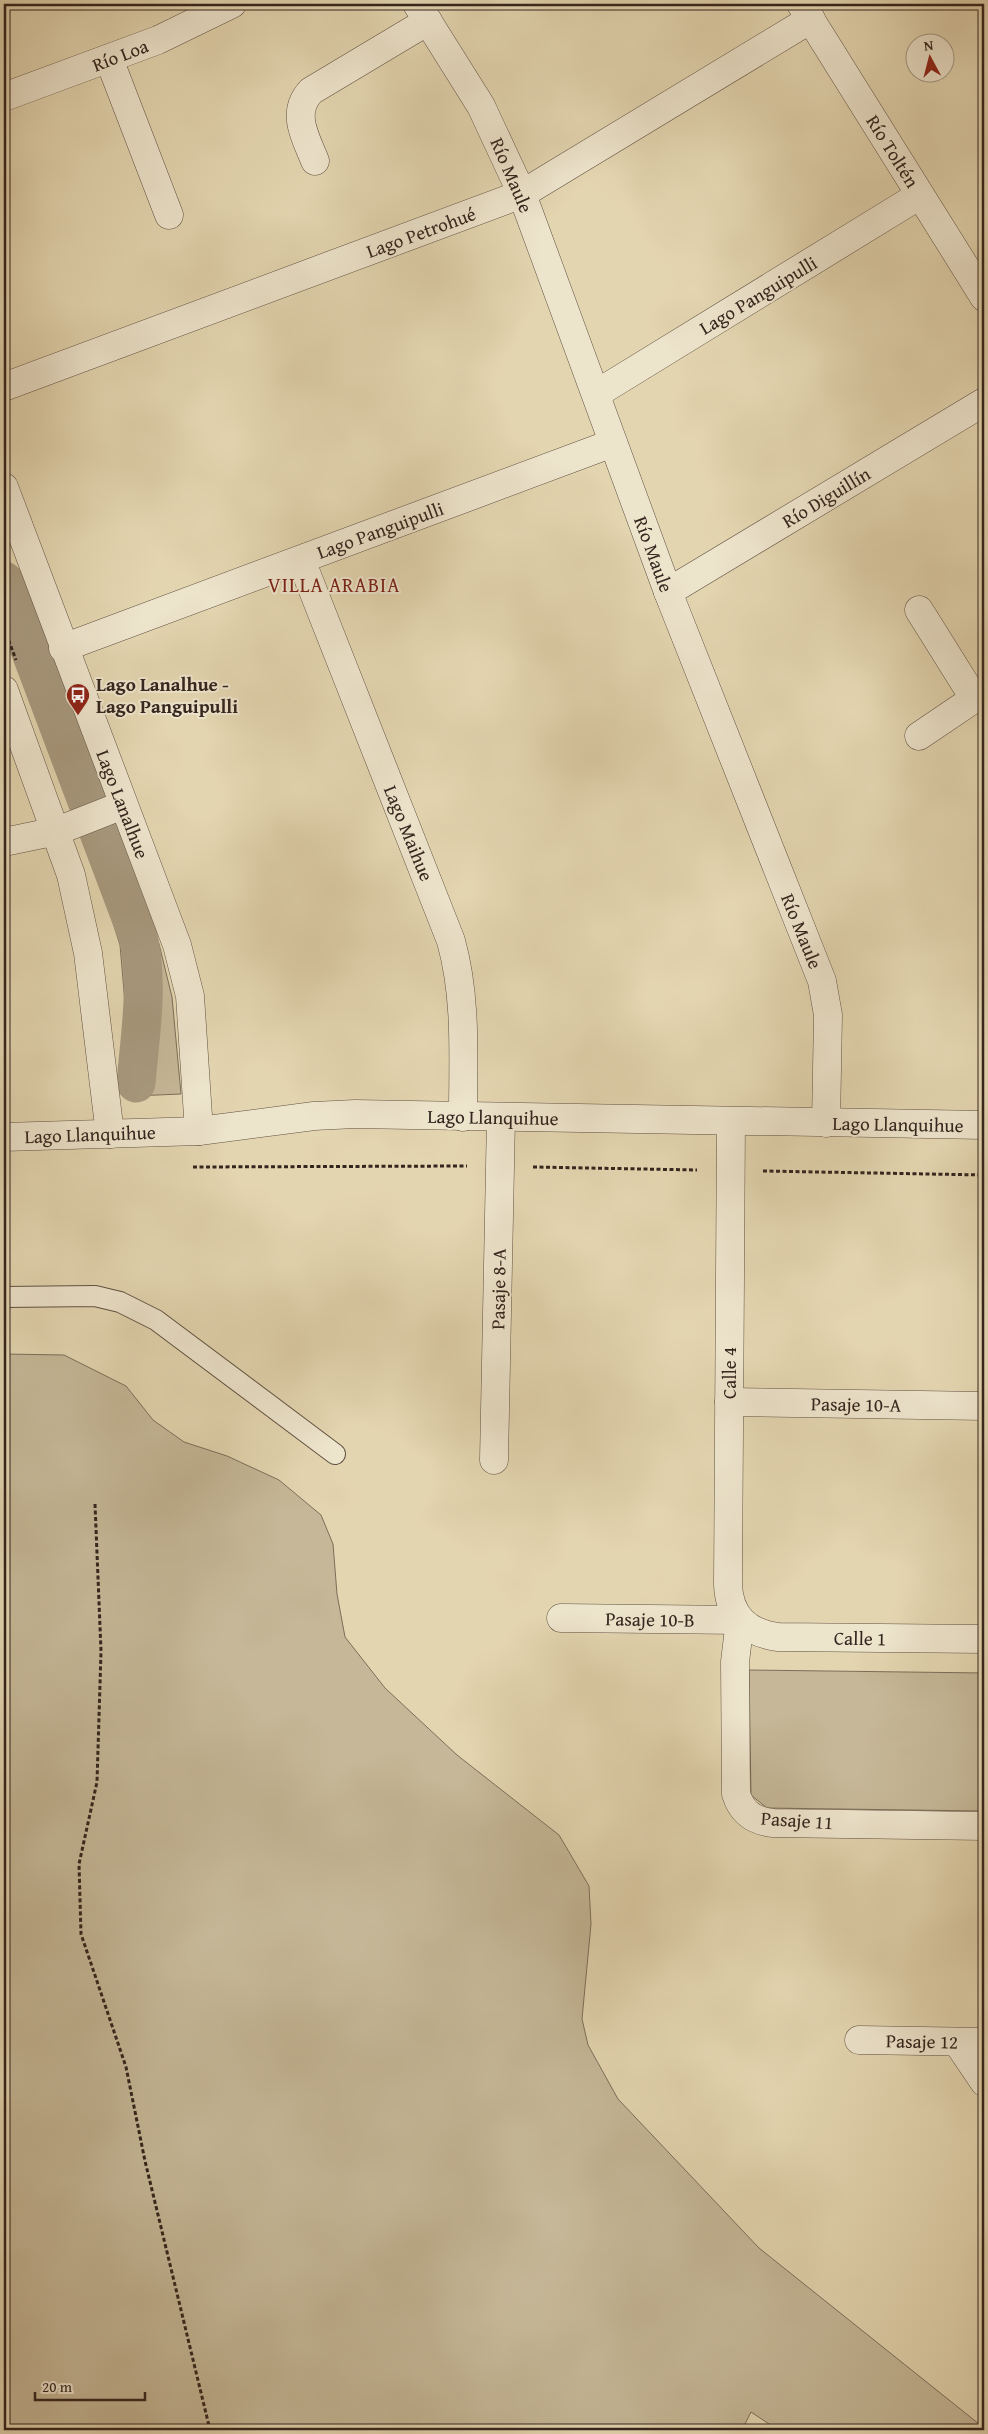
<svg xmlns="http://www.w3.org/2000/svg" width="988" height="2434" font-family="'Gentium Book Plus',serif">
  <rect width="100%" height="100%" fill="#e3d5b0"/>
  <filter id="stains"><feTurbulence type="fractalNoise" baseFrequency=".004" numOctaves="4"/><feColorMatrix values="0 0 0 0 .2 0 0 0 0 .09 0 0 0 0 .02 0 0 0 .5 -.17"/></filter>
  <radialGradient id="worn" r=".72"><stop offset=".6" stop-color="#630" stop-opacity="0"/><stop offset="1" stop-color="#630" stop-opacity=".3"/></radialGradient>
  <g fill="#c5b797" stroke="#7c6e5a">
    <polygon points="4,547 159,944 172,997 181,1094 133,1096 120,945 67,777 4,620"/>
    <polygon points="4,1354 64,1355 126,1386 153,1420 184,1442 227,1456 279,1480 321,1515 333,1544 337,1594 345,1637 385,1688 457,1755 559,1835 589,1886 591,1924 582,2019 588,2045 618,2099 759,2248 984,2428 984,2430 778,2430 751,2412 742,2430 4,2430"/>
    <polygon points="749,1670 984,1673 984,1811 767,1808 751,1795"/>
  </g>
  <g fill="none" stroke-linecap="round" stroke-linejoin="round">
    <path stroke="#a8997e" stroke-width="39" d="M4,581l134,355c11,48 2,99 -2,147"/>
    <g stroke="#605142" stroke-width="22">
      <polyline id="service" points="4,1297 95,1296 120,1302 156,1320 335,1454"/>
    </g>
    <g stroke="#605142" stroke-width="29">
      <g id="minor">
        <polyline points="417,4 481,106 522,194 668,592 822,981 828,1015 826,1123"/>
        <polyline points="801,4 984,297"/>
        <polyline points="109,59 169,215"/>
        <polyline points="4,97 158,40 232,4"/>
        <path d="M315,161c-9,-23 -25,-48 -4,-70l117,-70"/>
        <polyline points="4,387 522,194 811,19"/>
        <polyline points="596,394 920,195"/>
        <polyline points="4,487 177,945 190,996 199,1131"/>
        <path d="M301,560l150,381c16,58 12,116 12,176"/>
        <polyline points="668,592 984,402"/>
        <polyline points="919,610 974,698"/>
        <polyline points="63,648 613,443"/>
        <polyline points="4,690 71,875 88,953 110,1134"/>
        <polyline points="919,736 984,692"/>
        <polyline points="4,842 57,831 123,805"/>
        <path d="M731,1122l-3,462c1,32 19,49 50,53l206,2"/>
        <polyline points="729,1402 984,1406"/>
        <polyline points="494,1460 501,1118"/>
        <polyline points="561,1618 740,1620"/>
        <path d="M740,1620l-5,42 1,132c6,19 18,27 37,29l211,3"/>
        <polyline points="859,2040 984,2042"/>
        <polyline points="957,2042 984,2082"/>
      </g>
    </g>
    <g stroke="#605142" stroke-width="29">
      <polyline id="tertiary" points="4,1137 199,1131 314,1116 355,1114 984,1125"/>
    </g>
    <g stroke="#34251e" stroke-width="3" stroke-dasharray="4 2.5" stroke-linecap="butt">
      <polyline points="4,628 16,660"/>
      <polyline points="193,1167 467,1166"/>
      <polyline points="533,1167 697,1170"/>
      <polyline points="763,1171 984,1175"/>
      <polyline points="95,1504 101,1651 97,1782 79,1864 81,1934 126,2067 145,2161 210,2430"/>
    </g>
    <use href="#service" stroke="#ede4cc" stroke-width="20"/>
    <use href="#minor" stroke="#ede4cc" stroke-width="28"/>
    <use href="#tertiary" stroke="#ede4cc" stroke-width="28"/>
  </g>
  <defs>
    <g id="bus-pin" transform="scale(1.25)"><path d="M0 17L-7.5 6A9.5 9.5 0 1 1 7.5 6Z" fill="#8f2418" stroke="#ede4cc"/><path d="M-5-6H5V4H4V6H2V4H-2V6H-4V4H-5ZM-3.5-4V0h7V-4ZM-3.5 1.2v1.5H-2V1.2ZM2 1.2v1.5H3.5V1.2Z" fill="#fff"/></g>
  </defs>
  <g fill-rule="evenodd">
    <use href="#bus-pin" x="78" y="695"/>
  </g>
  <g text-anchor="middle" stroke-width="4" stroke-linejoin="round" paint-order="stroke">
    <g font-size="19" fill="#34251e" stroke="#ede4cc">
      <text transform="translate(120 55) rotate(-21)" y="7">Río Loa</text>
      <text transform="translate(893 151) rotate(58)" y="7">Río Toltén</text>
      <text transform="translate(512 175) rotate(67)" y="7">Río Maule</text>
      <text transform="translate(421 232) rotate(-20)" y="7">Lago Petrohué</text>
      <text transform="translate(758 295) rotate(-31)" y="7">Lago Panguipulli</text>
      <text transform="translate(826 497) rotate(-31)" y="7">Río Diguillín</text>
      <text transform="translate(380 530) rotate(-20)" y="7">Lago Panguipulli</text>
      <text transform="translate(654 554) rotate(70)" y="7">Río Maule</text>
      <text transform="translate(123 804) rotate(69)" y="7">Lago Lanalhue</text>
      <text transform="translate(409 833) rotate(68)" y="7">Lago Maihue</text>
      <text transform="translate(802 931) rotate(68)" y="7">Río Maule</text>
      <text transform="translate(493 1117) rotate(1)" y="7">Lago Llanquihue</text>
      <text transform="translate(898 1124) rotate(1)" y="7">Lago Llanquihue</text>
      <text transform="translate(90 1134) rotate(-2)" y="7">Lago Llanquihue</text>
      <text transform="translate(498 1289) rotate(-89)" y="7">Pasaje 8-A</text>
      <text transform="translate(729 1373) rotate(-90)" y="7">Calle 4</text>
      <text transform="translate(856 1404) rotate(1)" y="7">Pasaje 10-A</text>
      <text transform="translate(650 1619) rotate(1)" y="7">Pasaje 10-B</text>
      <text transform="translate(860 1638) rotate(1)" y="7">Calle 1</text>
      <text transform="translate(797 1820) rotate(4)" y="7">Pasaje 11</text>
      <text transform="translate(922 2041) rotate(1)" y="7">Pasaje 12</text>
    </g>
    <g font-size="19" font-weight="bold" fill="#34251e" stroke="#ede4cc" text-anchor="start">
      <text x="96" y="691">Lago Lanalhue -<tspan x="96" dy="22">Lago Panguipulli</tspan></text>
    </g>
    <g font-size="20" letter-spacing="1" fill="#7a1f14" stroke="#ede4cc">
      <text x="334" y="592">VILLA ARABIA</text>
    </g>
  </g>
  <rect width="988" height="2434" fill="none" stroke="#e3d5b0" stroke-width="20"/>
  <rect x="5" y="5" width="978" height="2424" fill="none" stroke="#34251e" stroke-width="2.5"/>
  <rect x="10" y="10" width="968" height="2414" fill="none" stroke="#34251e"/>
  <g transform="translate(930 58) rotate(353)"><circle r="24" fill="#ede4cc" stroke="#a39886"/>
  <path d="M0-4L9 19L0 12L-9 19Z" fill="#8f2418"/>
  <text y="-8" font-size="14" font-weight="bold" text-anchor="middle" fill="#34251e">N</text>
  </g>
  <path d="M35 2392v8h110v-8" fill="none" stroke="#34251e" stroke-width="2.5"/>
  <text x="42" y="2392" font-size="15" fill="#34251e" stroke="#ede4cc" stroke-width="4" paint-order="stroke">20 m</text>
  <rect width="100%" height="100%" filter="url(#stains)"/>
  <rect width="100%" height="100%" fill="url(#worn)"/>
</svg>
